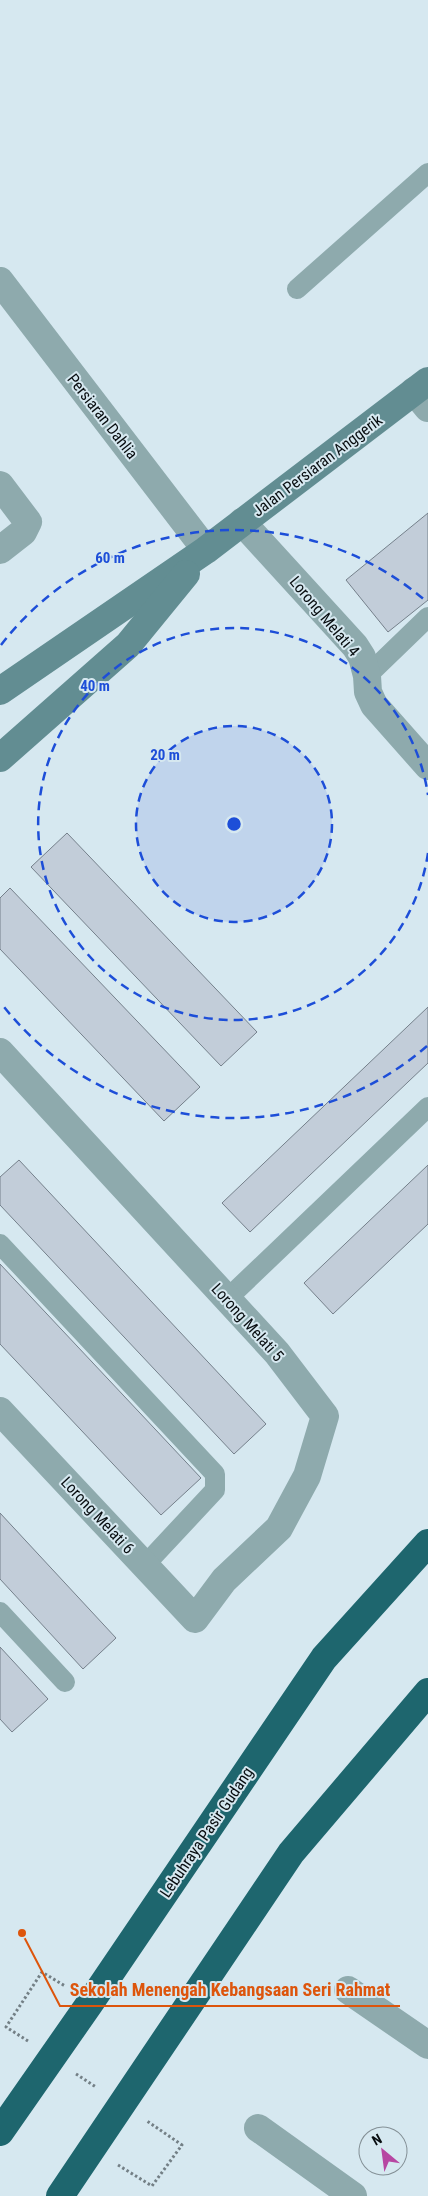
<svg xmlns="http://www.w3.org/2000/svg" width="428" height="2196" font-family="'Roboto Condensed',sans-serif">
  <rect width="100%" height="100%" fill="#d6e8f0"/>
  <g fill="#c2cdd9" stroke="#75808b">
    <polygon points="428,513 428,600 388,632 346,580"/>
    <polygon points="67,833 257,1032 221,1066 31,867"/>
    <polygon points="10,888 200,1087 164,1121 0,949 0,898"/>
    <polygon points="428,1007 428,1063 250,1232 222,1203"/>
    <polygon points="19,1160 266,1424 234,1454 0,1205 0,1177"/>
    <polygon points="428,1165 428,1224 333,1314 304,1283"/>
    <polygon points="0,1264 201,1478 161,1515 0,1344"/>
    <polygon points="0,1513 116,1638 83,1669 0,1579"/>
    <polygon points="0,1647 48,1699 12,1732 0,1719"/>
  </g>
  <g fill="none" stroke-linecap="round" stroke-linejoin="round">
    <g stroke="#737f85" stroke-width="3" stroke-dasharray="2.5 2.5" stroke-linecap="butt">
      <polyline points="28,2041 6,2027 42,1972 65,1986"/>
      <polyline points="76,2074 96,2087"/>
      <polyline points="118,2165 152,2186 182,2145 147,2121"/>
    </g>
    <g stroke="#8eaaad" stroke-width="20">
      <polyline points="297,289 428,173"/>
      <polyline points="367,676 428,617"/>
      <polyline points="0,1244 215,1474 215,1490 145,1565"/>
      <polyline points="227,1299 428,1107"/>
      <polyline points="0,1612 65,1682"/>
    </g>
    <g stroke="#8eaaad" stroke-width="28">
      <polyline points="0,281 206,550"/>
      <polyline points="414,391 428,408"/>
      <polyline points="0,485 28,522 23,532 0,550"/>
      <polyline points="242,522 355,646 362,657 367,676 368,692 374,705 428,766"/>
      <polyline points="0,1052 277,1353 325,1416 307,1476 279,1528 224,1580 195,1619 0,1411"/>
      <polyline points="348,1990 428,2045"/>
      <polyline points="258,2128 353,2196"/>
    </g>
    <g stroke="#628d92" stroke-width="28">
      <polyline points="0,691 206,550 428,381"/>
      <polyline points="0,758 128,645 186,574"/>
    </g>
    <g stroke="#1e666e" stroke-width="28">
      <polyline points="0,2132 90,2003 324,1658 428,1543"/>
      <polyline points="60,2196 291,1853 428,1692"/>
    </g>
  </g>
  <circle cx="234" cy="824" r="98" fill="#1d4ed8" fill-opacity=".12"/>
  <g fill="none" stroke="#1d4ed8" stroke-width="2.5" stroke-dasharray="9 6">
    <circle cx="234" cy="824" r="98"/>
    <path d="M428 853A196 196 0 1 1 428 795"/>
    <path d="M427 1046A294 294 0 0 1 1 1003M1 645A294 294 0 0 1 427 602"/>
  </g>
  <g text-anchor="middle" stroke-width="4" stroke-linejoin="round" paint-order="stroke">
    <g font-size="16" fill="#080d10" stroke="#d6e8f0">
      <text transform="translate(103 416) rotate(52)" y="6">Persiaran Dahlia</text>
      <text transform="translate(317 465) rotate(-37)" y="6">Jalan Persiaran Anggerik</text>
      <text transform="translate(325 616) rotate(50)" y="6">Lorong Melati 4</text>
      <text transform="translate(248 1322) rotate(48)" y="6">Lorong Melati 5</text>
      <text transform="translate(98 1515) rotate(47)" y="6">Lorong Melati 6</text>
      <text transform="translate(206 1832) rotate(-56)" y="6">Lebuhraya Pasir Gudang</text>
    </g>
  </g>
  <circle cx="234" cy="824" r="8" fill="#1d4ed8" stroke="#d6e8f0" stroke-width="2.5"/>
  <g font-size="15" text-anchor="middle" font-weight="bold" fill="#1d4ed8" stroke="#d6e8f0" stroke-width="4" stroke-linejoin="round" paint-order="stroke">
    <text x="110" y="563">60 m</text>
    <text x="95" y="691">40 m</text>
    <text x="165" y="760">20 m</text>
  </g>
  <path fill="none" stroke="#dd550c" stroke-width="2" d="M22 1933L60 2006H400"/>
  <circle fill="#dd550c" stroke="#d6e8f0" stroke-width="2" cx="22" cy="1933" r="5"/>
  <g font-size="18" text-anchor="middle" font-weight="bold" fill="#dd550c" stroke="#d6e8f0" stroke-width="4" stroke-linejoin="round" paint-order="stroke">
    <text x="230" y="1996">Sekolah Menengah Kebangsaan Seri Rahmat</text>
  </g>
  <g transform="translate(383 2151) rotate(331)"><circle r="24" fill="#d6e8f0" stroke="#849096"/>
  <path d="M0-4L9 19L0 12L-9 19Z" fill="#b746a2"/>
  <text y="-8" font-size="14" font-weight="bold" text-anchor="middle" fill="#080d10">N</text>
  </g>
</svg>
